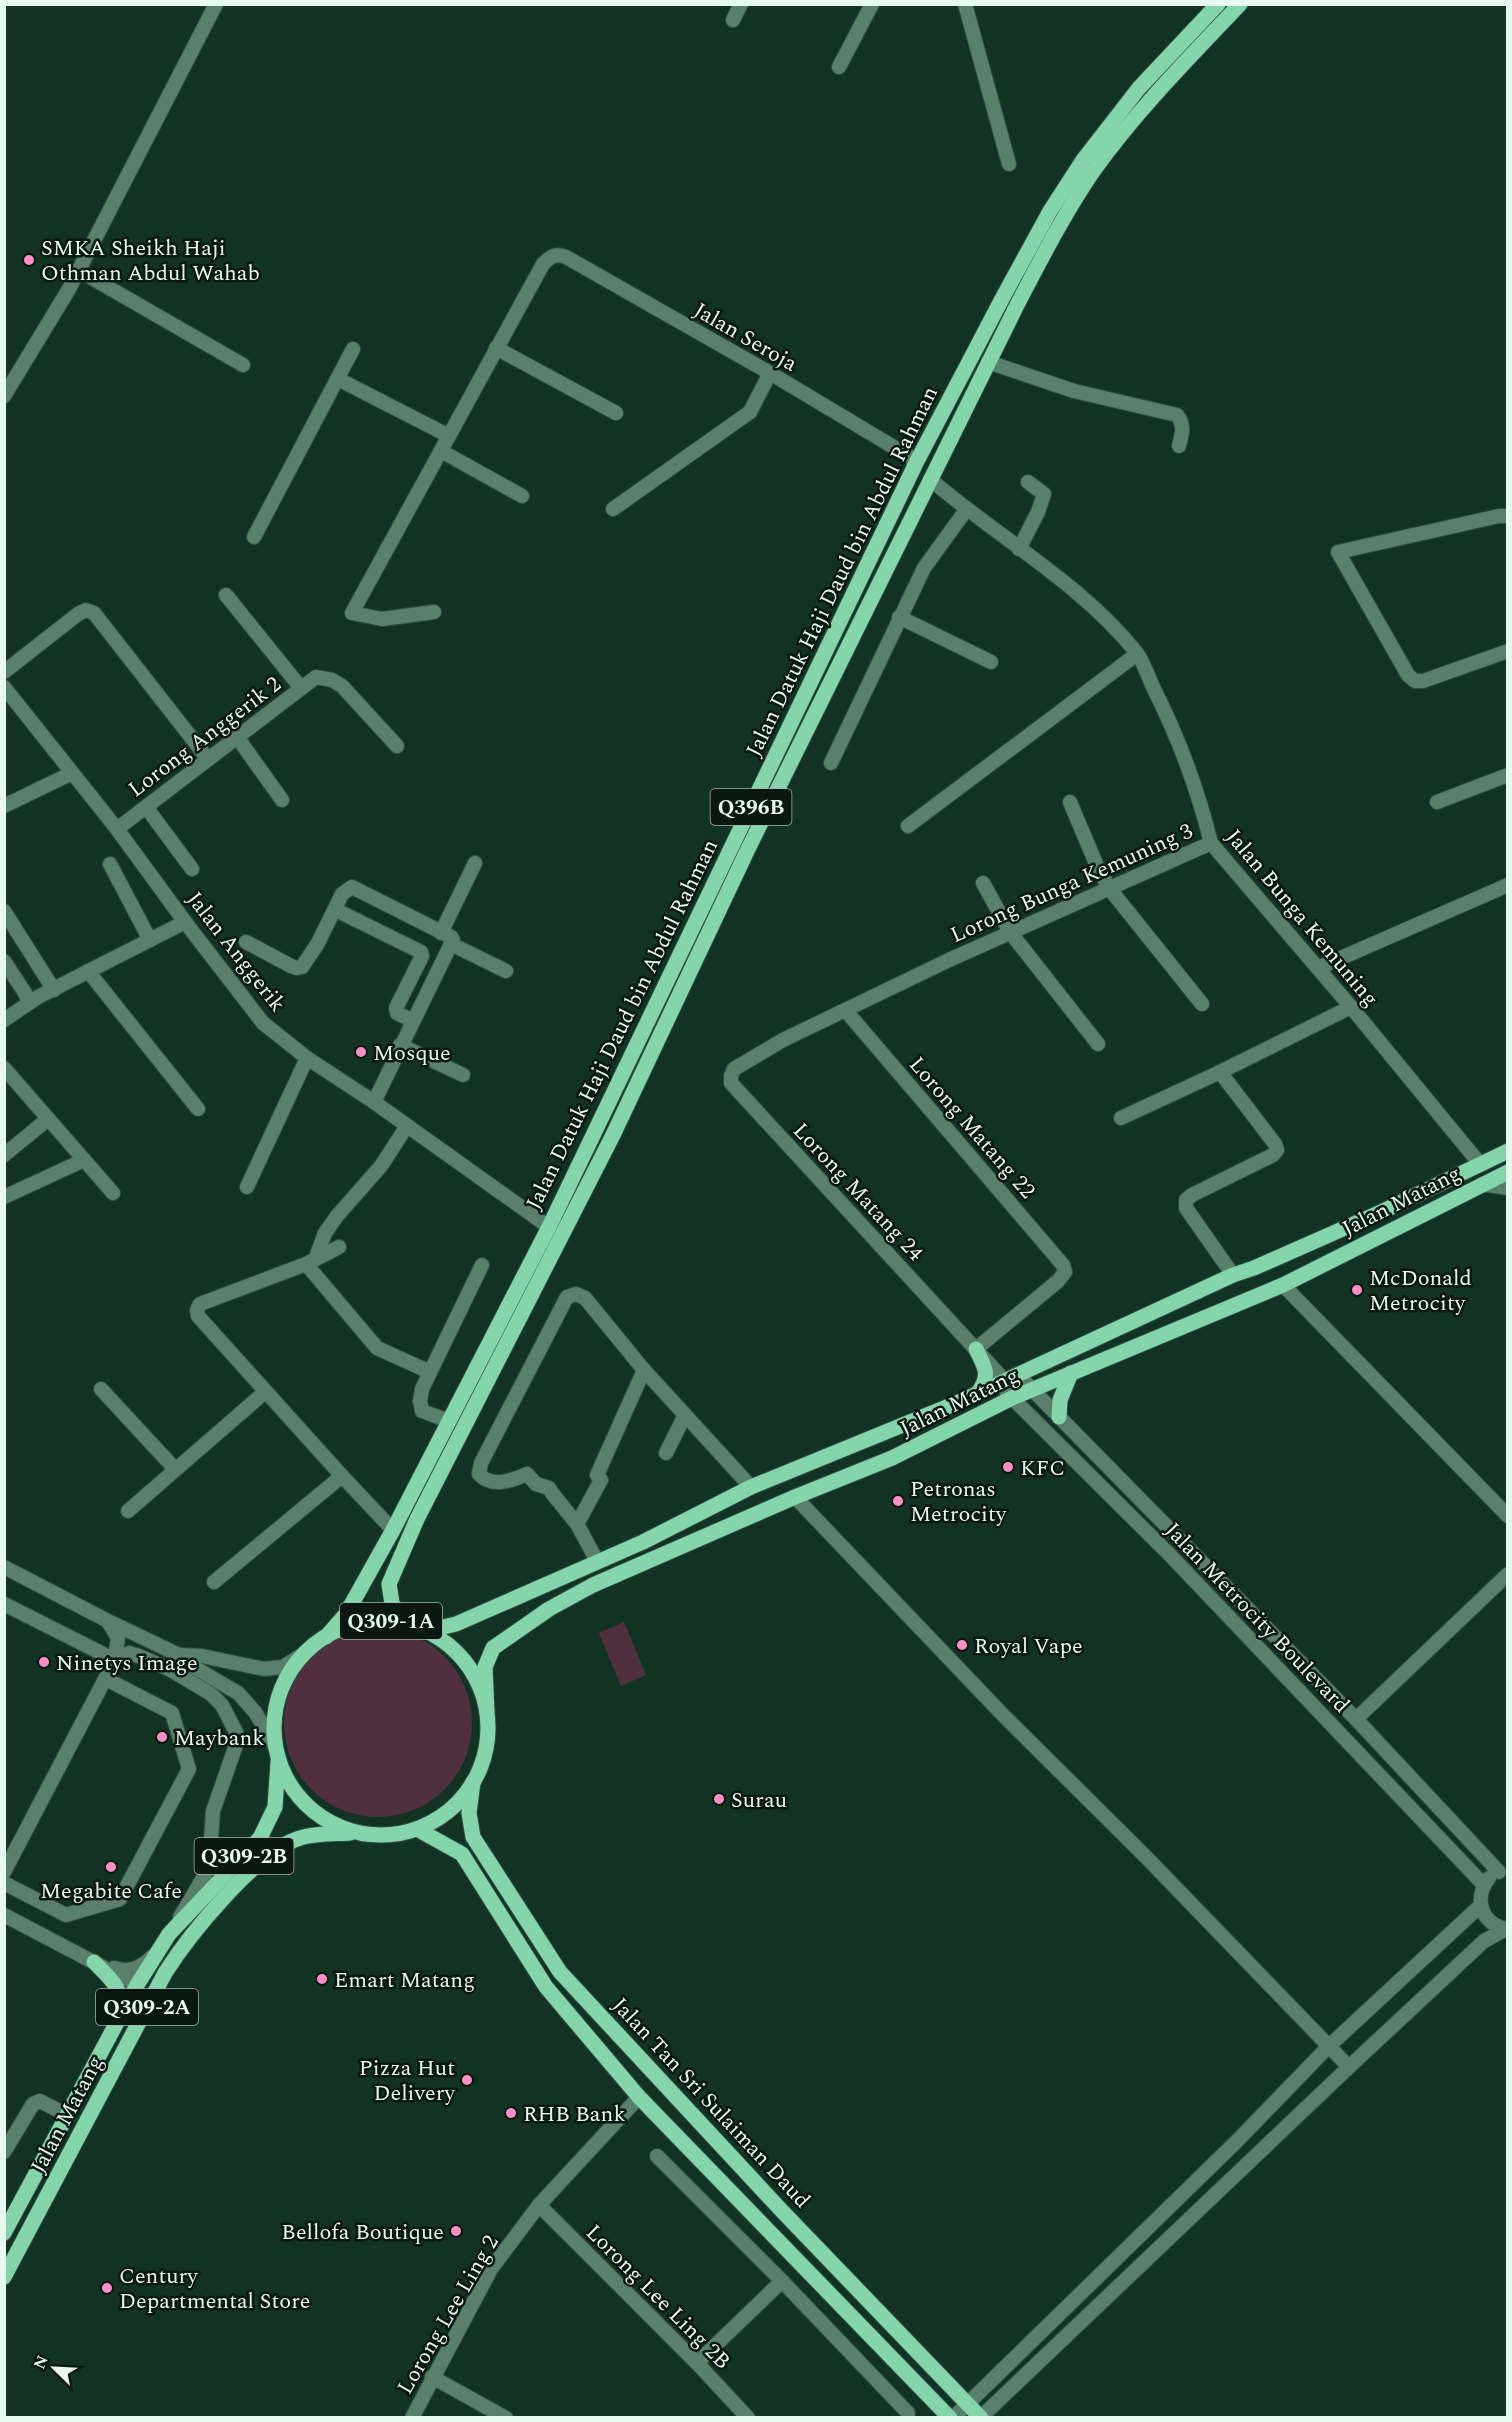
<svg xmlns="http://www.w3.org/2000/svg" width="1512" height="2422" font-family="Spectral,serif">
  <rect width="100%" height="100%" fill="#123324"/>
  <g fill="#502f3f">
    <polygon points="624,1622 646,1675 621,1686 599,1633"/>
    <circle cx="378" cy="1723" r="94"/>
  </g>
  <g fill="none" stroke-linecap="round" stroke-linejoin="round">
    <g stroke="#304f40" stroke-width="16">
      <g id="minor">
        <polyline points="965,4 1009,164"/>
        <polyline points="733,20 741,4"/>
        <polyline points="839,67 872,4"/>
        <polyline points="78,270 243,365"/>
        <polyline points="496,348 616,413"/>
        <path d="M988,362l86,29 103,24c8,10 5,19 2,31"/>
        <polyline points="338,379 449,436"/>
        <polyline points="4,396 69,289 216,4"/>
        <polyline points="441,451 522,496"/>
        <path d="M930,479c66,57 152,105 206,173 8,10 12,25 18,37 24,48 44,101 57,154l140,164 129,157"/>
        <polyline points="613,509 750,412 770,373"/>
        <polyline points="1508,516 1499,516 1338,552 1408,675 1415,681 1423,681 1508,651"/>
        <polyline points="254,537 353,349"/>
        <polyline points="1019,549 1038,512 1044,494 1028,482"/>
        <polyline points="226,595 301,688"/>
        <path d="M434,612l-52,7 -30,-6 191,-349c8,-8 12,-11 23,-7l204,116 147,88"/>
        <polyline points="899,617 991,662"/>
        <polyline points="4,672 78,614 86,610 94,613 208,759"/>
        <polyline points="4,687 117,829 185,922 263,1023 307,1058 374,1102 549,1227"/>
        <polyline points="237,737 282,800"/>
        <polyline points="831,763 924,568 966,510"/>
        <polyline points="1070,802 1097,866 1109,888 1202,1004"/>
        <polyline points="1437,802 1508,775"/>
        <polyline points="4,806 72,773"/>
        <polyline points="146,807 192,869"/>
        <polyline points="908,826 1137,654"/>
        <polyline points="117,829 316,677 332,680 342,686 397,746"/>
        <polyline points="110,864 150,940"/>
        <polyline points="983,883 1010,932 1098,1044"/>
        <polyline points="336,910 421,952 422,956 396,1008 397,1013 413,1021"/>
        <polyline points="4,911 54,990"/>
        <polyline points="441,933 475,863"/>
        <polyline points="246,942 291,966 297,968 302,967 318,943 342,894 352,887 451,937 453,940 451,944 374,1102"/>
        <polyline points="451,944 506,971"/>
        <polyline points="4,961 25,993 29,1003"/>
        <polyline points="1318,968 1508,885"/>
        <polyline points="88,971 198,1109"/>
        <polyline points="846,1011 1063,1265 1065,1272 1058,1281 976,1349"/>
        <polyline points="4,1020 38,997 185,922"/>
        <polyline points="400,1045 463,1075"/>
        <polyline points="4,1068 113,1193"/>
        <polyline points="1220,1072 1275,1144 1277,1150 1273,1155 1192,1195 1186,1200 1186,1208 1233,1275"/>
        <polyline points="1121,1118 1220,1072 1351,1007"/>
        <polyline points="4,1155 48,1119"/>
        <polyline points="1482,1184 1508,1188"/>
        <polyline points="247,1187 307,1058"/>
        <polyline points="4,1197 84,1160"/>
        <polyline points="339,1247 306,1264 200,1304 197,1310 198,1316 342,1476 393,1530"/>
        <polyline points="315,1260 325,1233 337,1216 381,1166 407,1126"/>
        <polyline points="306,1264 377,1348 430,1372"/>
        <polyline points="1283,1285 1508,1516"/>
        <polyline points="1017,1374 1356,1719 1499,1872"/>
        <polyline points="1004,1380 731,1083 731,1076 734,1069 783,1040 949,960 1211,843"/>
        <polyline points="1000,1383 1012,1398 1170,1555 1484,1885"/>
        <polyline points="101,1389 175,1469"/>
        <polyline points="449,1421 422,1411 420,1401 422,1389 482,1265"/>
        <polyline points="666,1453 685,1415"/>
        <polyline points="795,1497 1003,1715 1146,1857 1349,2067"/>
        <polyline points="128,1511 265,1392"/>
        <polyline points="577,1524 601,1480 597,1475 644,1370"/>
        <path d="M597,1561l-20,-37 -25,-31 -3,-5 -13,-4 -9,-10c-16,7 -35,14 -48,0l2,-11 86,-166 9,-3 9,4 59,72 107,117"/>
        <polyline points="4,1567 108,1621 179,1655 197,1669 238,1693 255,1712 276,1748"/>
        <polyline points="214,1582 342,1476"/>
        <polyline points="4,1604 115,1660"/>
        <polyline points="179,1655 202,1656 264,1669 283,1667 305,1653"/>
        <polyline points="115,1660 129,1653 139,1656 169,1669 211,1694 222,1705 236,1732 235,1748 213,1811 209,1868 180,1917"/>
        <polyline points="1356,1719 1508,1574"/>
        <polyline points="4,1872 115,1660 118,1638 109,1623"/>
        <path d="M1489,1878c-16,20 -8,47 19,51"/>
        <polyline points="4,1883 66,1915 120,1899 189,1769 172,1713 106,1679"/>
        <polyline points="4,1915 137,1985"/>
        <path d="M114,1968c16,5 27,0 39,-12"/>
        <polyline points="4,2152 33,2104 40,2101 69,2116"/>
        <polyline points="657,2156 782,2281 908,2413"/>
        <polyline points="539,2205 697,2363 748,2418"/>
        <polyline points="697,2363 782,2281"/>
        <polyline points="432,2377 506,2418"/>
        <polyline points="412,2418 491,2269 539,2205 639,2097"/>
        <polyline points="953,2418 1238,2140 1328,2047 1480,1906"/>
        <polyline points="980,2418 1349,2067 1484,1941 1506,1929"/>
      </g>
    </g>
    <g stroke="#304f40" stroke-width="17">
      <g id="major">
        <path d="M976,1349c9,19 15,25 2,44"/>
        <polyline points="1059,1417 1060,1400 1071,1373"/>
        <circle cx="381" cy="1728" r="107"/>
        <path d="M400,1622l-8,-19 -3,-19 28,-65 196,-384 134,-284 270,-546c24,-46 48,-93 77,-135 43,-60 95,-112 146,-166"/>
        <polyline points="426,1631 456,1624 643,1542 751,1487 959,1402 1233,1275 1254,1268 1381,1212 1508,1151"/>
        <polyline points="326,1637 346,1614 393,1530 549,1227 917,461 1003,297 1050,211 1083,160 1139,88 1218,4"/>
        <polyline points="487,1712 485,1667 493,1648 549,1609 593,1585 795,1497 892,1458 1012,1398 1283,1285 1508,1172"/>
        <polyline points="473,1782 469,1813 473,1837 560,1972 782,2211 981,2418"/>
        <polyline points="417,1829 462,1854 546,1987 639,2097 950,2418"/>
        <path d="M94,1962c16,16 32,28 24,52"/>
        <polyline points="4,2233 137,1985 169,1934 260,1838 275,1807 278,1762"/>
        <path d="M4,2277l161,-304c24,-38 92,-122 135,-135 15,-5 34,-4 50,-5"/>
      </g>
    </g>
    <use href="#minor" stroke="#5a806c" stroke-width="14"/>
    <use href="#major" stroke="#84d5ac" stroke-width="15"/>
  </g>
  <g fill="#fb8fc4" stroke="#0a1811" stroke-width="2">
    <circle cx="29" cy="260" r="6"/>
    <circle cx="361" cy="1052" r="6"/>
    <circle cx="1357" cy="1290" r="6"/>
    <circle cx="1008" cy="1467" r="6"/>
    <circle cx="898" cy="1501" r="6"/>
    <circle cx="962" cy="1645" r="6"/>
    <circle cx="44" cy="1662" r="6"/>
    <circle cx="162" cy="1737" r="6"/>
    <circle cx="719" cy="1799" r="6"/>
    <circle cx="111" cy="1867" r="6"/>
    <circle cx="322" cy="1979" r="6"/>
    <circle cx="467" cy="2080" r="6"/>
    <circle cx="511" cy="2113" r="6"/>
    <circle cx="456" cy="2231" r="6"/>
    <circle cx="107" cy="2288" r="6"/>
  </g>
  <g text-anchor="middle" stroke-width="5" stroke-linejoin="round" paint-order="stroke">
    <g fill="#0a1811" stroke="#a5b6ac" stroke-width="1.5">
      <rect x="710.5" y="789" width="81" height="36" rx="4.5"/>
      <rect x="340" y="1603" width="102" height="36" rx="4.5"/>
      <rect x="194.5" y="1838" width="99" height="36" rx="4.5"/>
      <rect x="96" y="1989" width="102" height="36" rx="4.5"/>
    </g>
    <g font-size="21" font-weight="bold" fill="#e7faef">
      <text x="751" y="814">Q396B</text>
      <text x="391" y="1628">Q309-1A</text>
      <text x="244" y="1863">Q309-2B</text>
      <text x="147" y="2014">Q309-2A</text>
    </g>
    <g font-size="22" fill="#e7faef" stroke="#0a1811" text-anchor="start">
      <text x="41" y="255">SMKA Sheikh Haji<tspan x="41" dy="25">Othman Abdul Wahab</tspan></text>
      <text x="373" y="1060">Mosque</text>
      <text x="1369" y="1285">McDonald<tspan x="1369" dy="25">Metrocity</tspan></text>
      <text x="1020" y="1475">KFC</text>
      <text x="910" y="1496">Petronas<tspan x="910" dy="25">Metrocity</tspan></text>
      <text x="974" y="1653">Royal Vape</text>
      <text x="56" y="1670">Ninetys Image</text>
      <text x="174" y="1745">Maybank</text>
      <text x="731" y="1807">Surau</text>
      <text x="111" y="1898" text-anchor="middle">Megabite Cafe</text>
      <text x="334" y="1987">Emart Matang</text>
      <text x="455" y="2075" text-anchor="end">Pizza Hut<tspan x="455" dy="25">Delivery</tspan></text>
      <text x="523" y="2121">RHB Bank</text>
      <text x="444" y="2239" text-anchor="end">Bellofa Boutique</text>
      <text x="119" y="2283">Century<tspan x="119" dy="25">Departmental Store</tspan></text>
    </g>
    <g font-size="22" fill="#e7faef" stroke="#0a1811">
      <text transform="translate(746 336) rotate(30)" y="8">Jalan Seroja</text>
      <text transform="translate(841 571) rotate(-64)" y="8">Jalan Datuk Haji Daud bin Abdul Rahman</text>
      <text transform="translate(204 736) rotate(-37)" y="8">Lorong Anggerik 2</text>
      <text transform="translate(1071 882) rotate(-24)" y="8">Lorong Bunga Kemuning 3</text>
      <text transform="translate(1303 917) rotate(50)" y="8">Jalan Bunga Kemuning</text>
      <text transform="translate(237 951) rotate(52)" y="8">Jalan Anggerik</text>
      <text transform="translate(621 1024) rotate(-64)" y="8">Jalan Datuk Haji Daud bin Abdul Rahman</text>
      <text transform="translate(973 1127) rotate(49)" y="8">Lorong Matang 22</text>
      <text transform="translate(859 1191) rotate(47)" y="8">Lorong Matang 24</text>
      <text transform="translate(1401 1200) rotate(-27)" y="8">Jalan Matang</text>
      <text transform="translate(959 1401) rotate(-26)" y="8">Jalan Matang</text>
      <text transform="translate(1258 1617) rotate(46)" y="8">Jalan Metrocity Boulevard</text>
      <text transform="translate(712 2102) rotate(47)" y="8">Jalan Tan Sri Sulaiman Daud</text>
      <text transform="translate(66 2114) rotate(-62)" y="8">Jalan Matang</text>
      <text transform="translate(659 2296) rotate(45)" y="8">Lorong Lee Ling 2B</text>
      <text transform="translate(447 2314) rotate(-60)" y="8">Lorong Lee Ling 2</text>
    </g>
  </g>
  <rect width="1512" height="2422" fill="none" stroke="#e7faef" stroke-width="12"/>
  <g transform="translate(54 2368) rotate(294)" stroke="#0a1811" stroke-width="4.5" paint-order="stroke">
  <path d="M0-4.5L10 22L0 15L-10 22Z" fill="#e7faef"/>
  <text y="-9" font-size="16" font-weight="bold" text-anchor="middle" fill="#e7faef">N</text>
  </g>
</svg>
